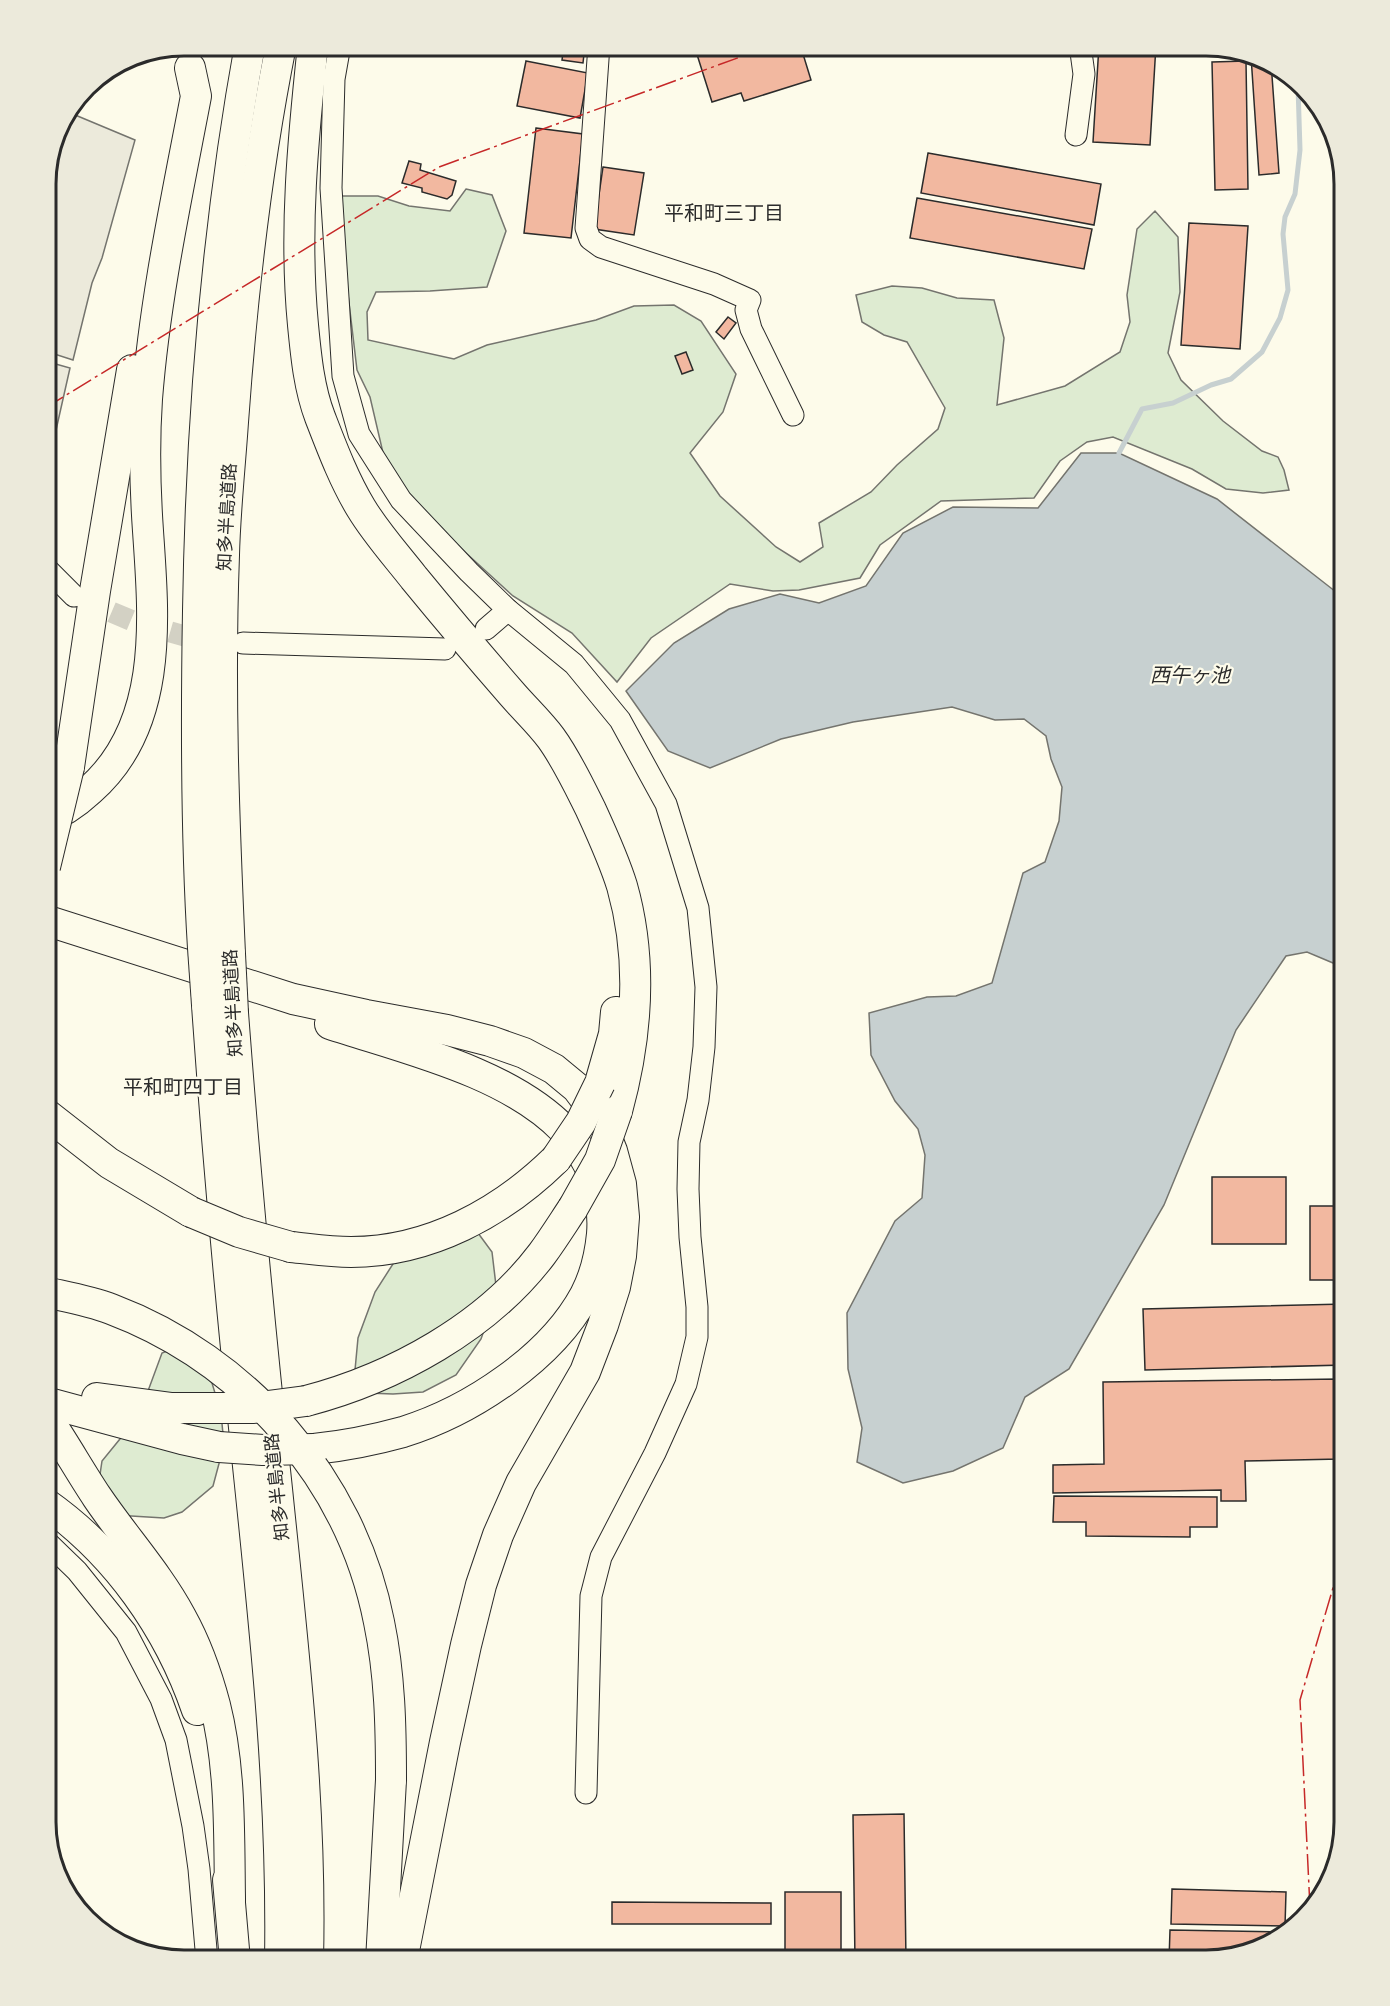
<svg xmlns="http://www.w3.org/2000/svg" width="1390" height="2006" font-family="'Roboto Serif','Noto Sans JP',serif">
  <rect width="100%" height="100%" fill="#fdfbea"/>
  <g fill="#deebd1" stroke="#74746e" stroke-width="1.5">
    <polygon points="466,189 492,195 506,231 487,287 430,291 376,292 367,312 368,340 454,359 487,345 596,320 634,306 674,305 701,321 736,374 723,412 690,453 720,496 776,547 800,562 823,547 819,523 871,492 897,465 938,429 945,408 907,342 884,335 862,322 856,295 892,286 922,288 957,298 994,300 1004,338 997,405 1065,386 1120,352 1130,322 1127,295 1137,229 1155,211 1178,237 1180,292 1168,353 1181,380 1223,421 1262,451 1278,457 1284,470 1289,490 1263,493 1226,489 1192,469 1113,437 1087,442 1060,461 1034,498 941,501 880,545 860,578 799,590 773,591 730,584 651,638 617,682 572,633 513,596 466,553 422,512 387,470 370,397 357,370 347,286 341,196 378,196 409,206 450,211"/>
    <polygon points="478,1233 492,1252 497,1294 481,1339 456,1375 423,1392 393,1394 367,1393 355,1370 358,1338 375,1292 400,1253"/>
    <polygon points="184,1344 212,1383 221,1413 224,1445 213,1486 182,1512 164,1518 115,1515 98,1488 102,1461 124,1434 148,1391 162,1353"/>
  </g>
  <g fill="#eceadb" stroke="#74746e" stroke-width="1.5">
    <polygon points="68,112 135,140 102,258 92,283 73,360 45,351 45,175 55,132"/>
    <polygon points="45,361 70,368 45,479"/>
  </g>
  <polygon fill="#c7d0d0" stroke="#74746e" stroke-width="1.5" points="1081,453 1119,453 1217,499 1345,599 1345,968 1307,952 1286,956 1236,1030 1164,1205 1069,1369 1025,1397 1003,1448 953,1471 903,1483 857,1462 862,1428 848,1369 847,1313 895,1221 922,1198 925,1155 918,1129 895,1101 871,1055 869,1013 927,997 956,996 992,983 1023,873 1045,862 1059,821 1062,787 1051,759 1046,736 1024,719 995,720 952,707 853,722 781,739 710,768 668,751 626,691 674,643 729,609 780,594 819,603 866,586 903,533 953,507 1038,508"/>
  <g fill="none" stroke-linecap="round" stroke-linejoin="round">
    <polyline stroke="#c7d0d0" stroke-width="5" points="1119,453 1142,409 1173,403 1211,385 1231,379 1262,352 1280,318 1288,290 1283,234 1285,217 1295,194 1300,150 1298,86"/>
  </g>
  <g fill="#f2b8a0" stroke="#2b2b2b" stroke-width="1.5">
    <polygon points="564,45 585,45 583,63 562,60"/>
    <polygon points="694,45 832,45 803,54 811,80 744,101 741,93 712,102"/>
    <polygon points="1099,45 1156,45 1150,145 1093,142"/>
    <polygon points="1251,56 1271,62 1279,173 1259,175"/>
    <polygon points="526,61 588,73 580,118 517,106"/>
    <polygon points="1246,61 1248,189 1215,190 1212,62"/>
    <polygon points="536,128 583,134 571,238 524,233"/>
    <polygon points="928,153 1101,184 1094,225 921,193"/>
    <polygon points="409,161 421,164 420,170 456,181 452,195 447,199 422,192 422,188 402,183"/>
    <polygon points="603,167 644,173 634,235 594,229"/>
    <polygon points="917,198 1092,229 1084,269 910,238"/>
    <polygon points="1189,223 1248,226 1240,349 1181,345"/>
    <polygon points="728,317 736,323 724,339 716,332"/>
    <polygon points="686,352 693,370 682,374 675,356"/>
    <rect x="1212" y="1177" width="74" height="67"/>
    <rect x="1310" y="1206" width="35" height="74"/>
    <polygon points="1345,1304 1345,1365 1145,1370 1143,1309"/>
    <polygon points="1339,1379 1340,1459 1245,1461 1246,1501 1221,1501 1221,1490 1053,1493 1053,1465 1104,1464 1103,1382"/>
    <polygon points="1054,1496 1217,1497 1217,1527 1190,1527 1190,1537 1086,1536 1086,1522 1053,1522"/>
    <polygon points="904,1814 906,1961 855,1961 853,1815"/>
    <polygon points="1172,1889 1286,1892 1285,1926 1171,1924"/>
    <rect x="785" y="1892" width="56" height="69"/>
    <polygon points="612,1902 771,1903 771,1924 612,1924"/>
    <polygon points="1170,1930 1286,1932 1275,1943 1207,1961 1169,1961"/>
    <rect x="592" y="1958" width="179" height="3"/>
  </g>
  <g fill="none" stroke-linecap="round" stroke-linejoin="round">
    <polyline stroke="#d3d1c4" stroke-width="21" stroke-dasharray="21 10" stroke-linecap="butt" points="83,600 135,622 209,643"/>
    <g stroke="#2b2b2b" stroke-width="23">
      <g id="minor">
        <polyline points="340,45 334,79 331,188 343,376 359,434 401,500 469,572 508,610 574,664 620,720 666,804 698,908 706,987 704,1047 698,1100 689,1142 688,1189 690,1237 697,1307 697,1337 686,1384 655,1453 601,1557 591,1596 586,1793"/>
        <polyline points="599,45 586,228 590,239 601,247 714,284 750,300 746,310 751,329 793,415"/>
        <polyline points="1076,135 1084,74 1080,45"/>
        <polyline points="45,567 74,596"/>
        <polyline points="486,629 508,610"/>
        <polyline points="243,643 445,649"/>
        <polyline points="45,1540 77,1571 126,1632 161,1699 176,1740 193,1826 199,1869 207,1961"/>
      </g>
    </g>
    <g stroke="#2b2b2b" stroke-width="32">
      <g id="highway">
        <path d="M313,45c-10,93 -19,187 -10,280 3,31 6,63 17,92 12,31 24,63 41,91 15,25 35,47 53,70 32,39 65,78 98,116 13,15 28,29 39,44 16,22 28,48 40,72 11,24 23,50 31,76 21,74 15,152 -5,225"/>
        <polyline points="69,767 95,591 132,370"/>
        <path d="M45,819c17,-6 32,-17 45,-29 74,-65 64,-171 58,-259 -3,-43 -4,-88 -1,-132 8,-102 30,-203 49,-303l-6,-28"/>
        <polyline points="45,920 293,999 366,1015 447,1030 490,1041 524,1053 554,1069 577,1088 598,1116 612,1151 621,1184 624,1217 621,1256 615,1287 603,1325 585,1372 521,1483 498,1535 481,1585 466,1645 445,1742 402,1961"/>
        <path d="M203,948c-7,-112 -7,-224 -5,-337 3,-189 18,-379 52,-566"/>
        <path d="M230,954c-6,-133 -11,-266 -6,-399 1,-44 6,-88 9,-133 9,-126 23,-252 48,-377"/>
        <path d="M207,1005c10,144 23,288 38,432 18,174 38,348 35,524"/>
        <path d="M233,1013c12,159 27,318 44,476 16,157 35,314 31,472"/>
        <polyline points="600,1083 614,1034 616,1012"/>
        <polyline points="45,1113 109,1163 191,1212"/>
        <path d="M291,1247c20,2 39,5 60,5 78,0 150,-39 205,-93"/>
        <polyline points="97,1398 172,1408 219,1408"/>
        <path d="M306,1401c88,-23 181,-74 236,-147 11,-15 21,-31 31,-46"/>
        <polyline points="45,1402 182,1439 219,1447"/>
        <path d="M51,1424c16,24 30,49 46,73 27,40 61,77 84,120 15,27 26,58 34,88 16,63 14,131 15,195"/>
        <path d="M314,1449c30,-3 60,-9 89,-17 68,-21 148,-74 182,-137 10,-19 15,-40 17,-61 3,-39 -11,-76 -38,-104 -56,-58 -158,-81 -234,-106"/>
        <path d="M45,1503c71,50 124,125 152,207"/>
        <polyline points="228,1880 235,1961"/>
        <polyline points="381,1961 391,1780"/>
      </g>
    </g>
    <use href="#minor" stroke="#fdfbea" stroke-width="21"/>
    <use href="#highway" stroke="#fdfbea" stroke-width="30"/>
    <g stroke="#2b2b2b" stroke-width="32" stroke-linecap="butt">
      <g id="highway-bridge">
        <polyline points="45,867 69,767"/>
        <polyline points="203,948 207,1005"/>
        <polyline points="230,954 233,1013"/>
        <polyline points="556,1159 581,1122 600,1083"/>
        <polyline points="573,1208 600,1160 617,1111"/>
        <polyline points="191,1212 239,1232 291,1247"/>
        <path d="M45,1292c22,5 45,9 66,17 135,51 240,170 268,313 11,53 12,105 12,158"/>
        <polyline points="219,1408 254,1408 306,1401"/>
        <polyline points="219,1447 263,1450 314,1449"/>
      </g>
    </g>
    <use href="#highway-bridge" stroke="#fdfbea" stroke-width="30"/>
    <g stroke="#c62828" stroke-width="1.5" stroke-dasharray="21 4.5 3 4.5" stroke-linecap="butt">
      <polyline points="45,408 439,167 773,45"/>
      <polyline points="1310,1908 1300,1700 1345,1547"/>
    </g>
  </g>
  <g text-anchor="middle" stroke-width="4.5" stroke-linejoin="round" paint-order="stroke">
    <g font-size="18" fill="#2b2b2b" stroke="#fdfbea">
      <text transform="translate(227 517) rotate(-87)" y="6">知多半島道路</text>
      <text transform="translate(233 1003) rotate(-93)" y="6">知多半島道路</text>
      <text transform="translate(277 1487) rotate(-96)" y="6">知多半島道路</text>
    </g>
    <g font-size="20" fill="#2b2b2b" stroke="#fdfbea">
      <text x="724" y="220">平和町三丁目</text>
      <text x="183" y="1094">平和町四丁目</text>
    </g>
    <g font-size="20" font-style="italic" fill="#2b2b2b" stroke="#fdfbea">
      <text x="1190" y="682">西午ヶ池</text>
    </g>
  </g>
  <path d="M0 0H1390V2006H0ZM184 56H1206A128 128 0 0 1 1334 184V1822A128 128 0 0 1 1206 1950H184A128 128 0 0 1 56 1822V184A128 128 0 0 1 184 56Z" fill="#eceadb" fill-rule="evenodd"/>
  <path fill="none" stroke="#2b2b2b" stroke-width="3" d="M184 56H1206A128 128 0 0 1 1334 184V1822A128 128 0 0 1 1206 1950H184A128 128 0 0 1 56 1822V184A128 128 0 0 1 184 56Z"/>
</svg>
